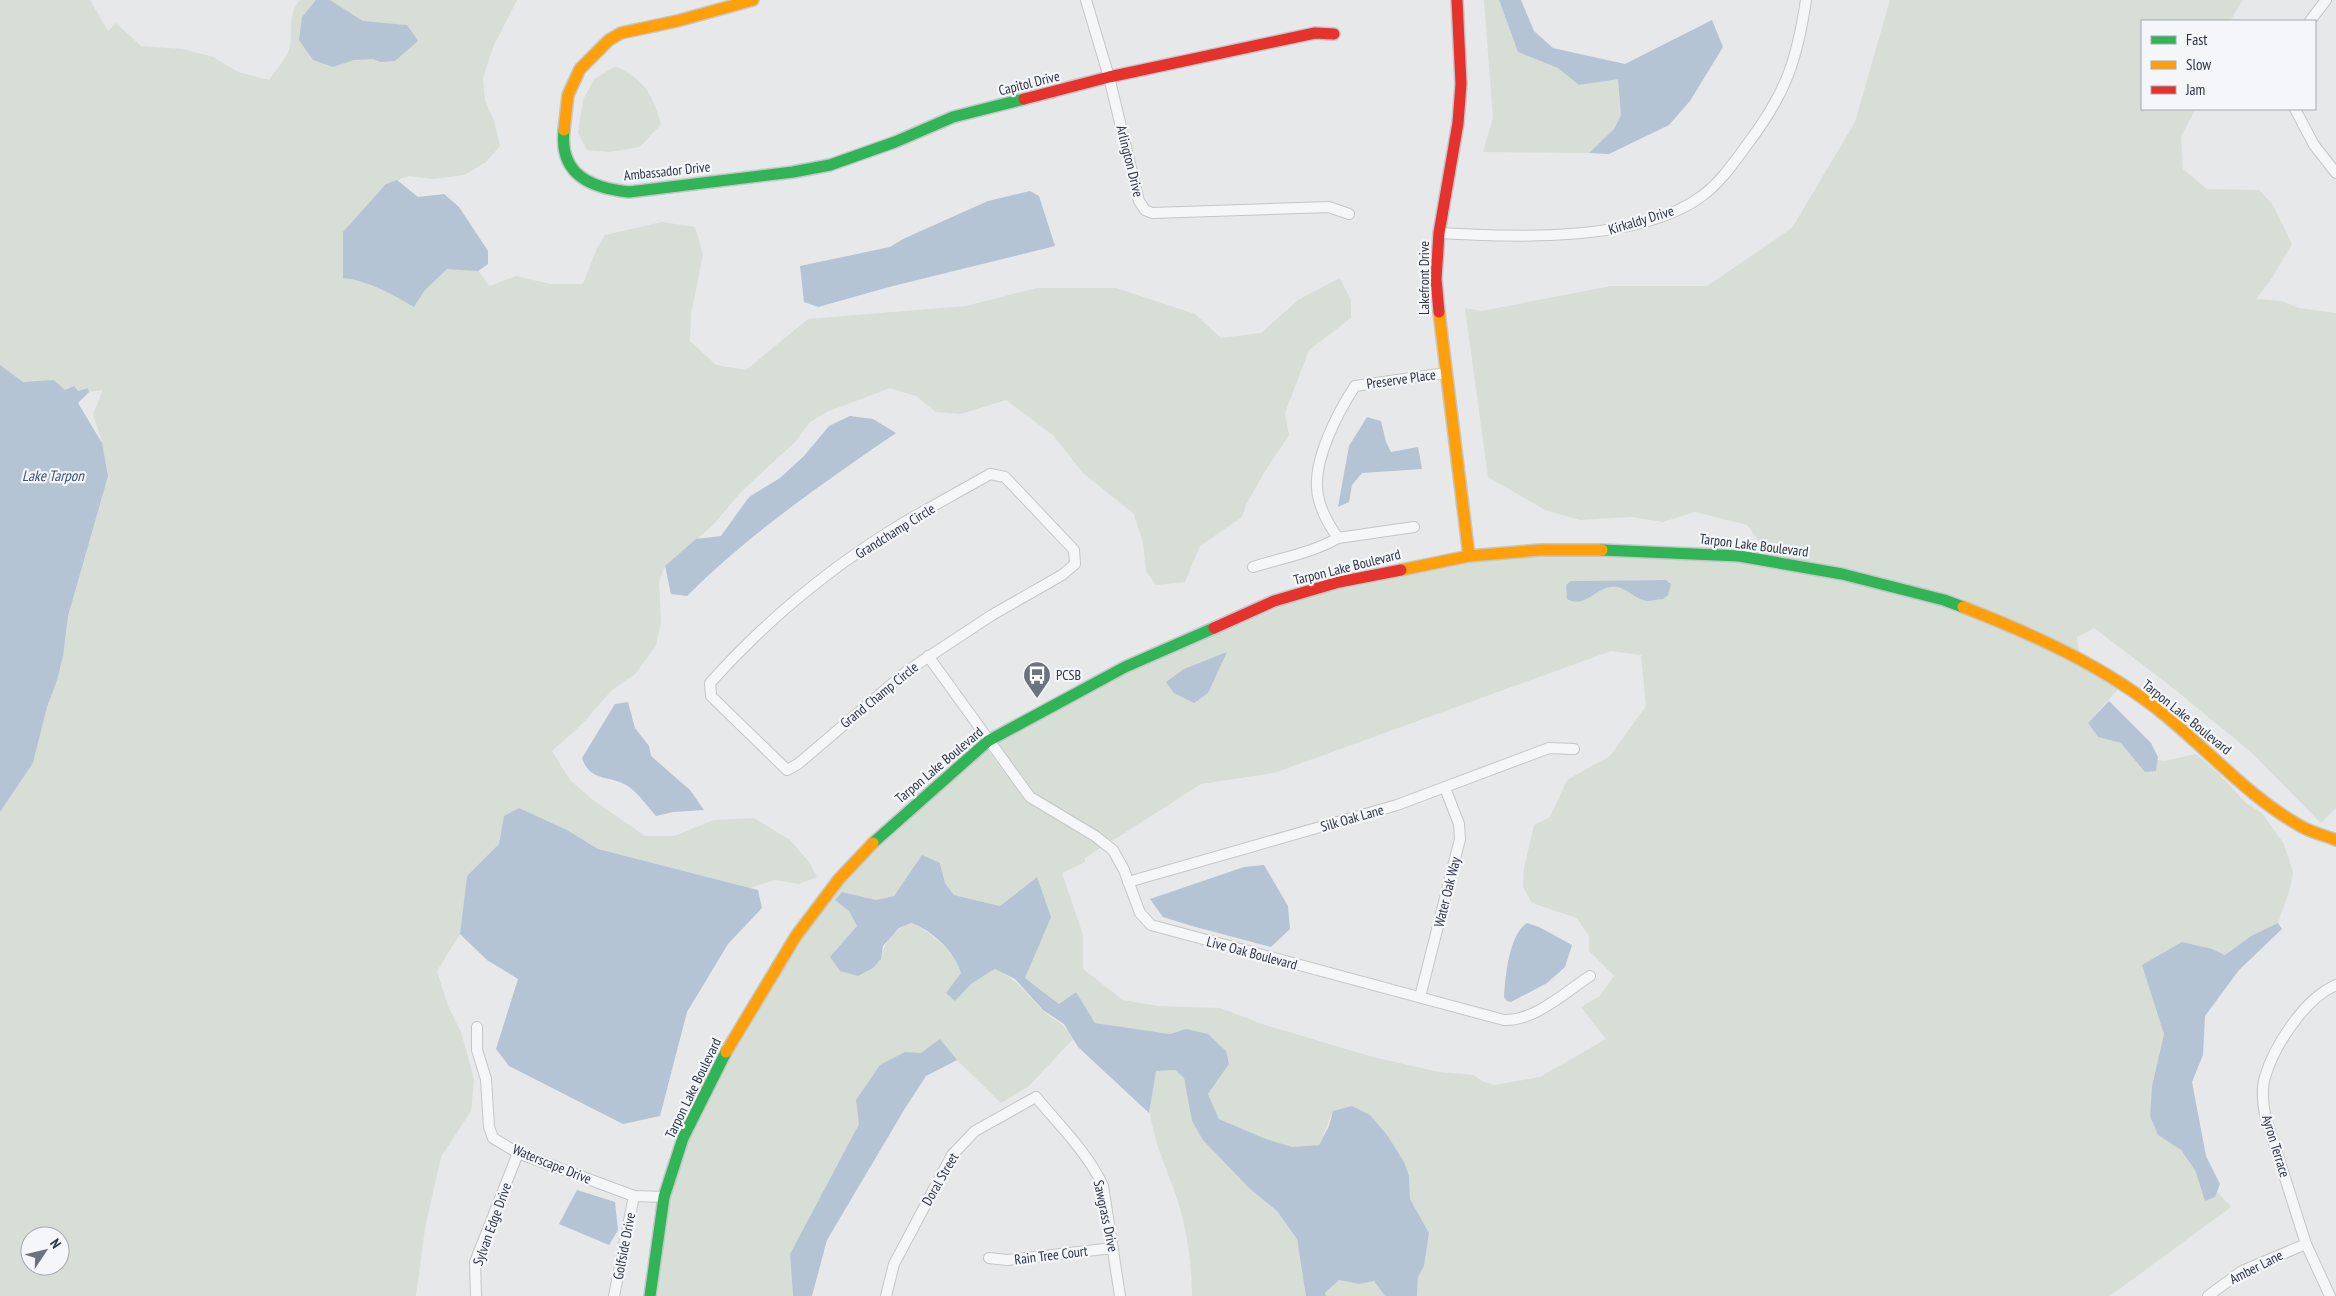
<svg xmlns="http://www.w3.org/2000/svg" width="2336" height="1296" font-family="'PT Sans Narrow',sans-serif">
  <rect width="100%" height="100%" fill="#e6e8ea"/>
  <g fill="#d6ded6" fill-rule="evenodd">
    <path d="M0,0h90l18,31 8,-8 25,23 42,3 30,8 25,15 31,8c6,-9 19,-23 21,-34 3,-18 -3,-30 10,-46h16l-14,17 31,50c12,-4 25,-9 38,-8 8,0 15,2 24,2l6,-8 6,-28 -44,-4 -33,-21h187l-24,47 -10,31 2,22 9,21 6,25 -14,16 -22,13 -30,4 -25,-3 -23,8 -43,94c26,3 49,16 71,29l11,-17 22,-22 31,2 11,16 27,-10 34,8h33l14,-36 8,-13 57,-13 33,5 8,27 -12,60 -1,27 26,24 30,5 62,-51 158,-13 71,-18h79l79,26 26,24 40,-5 37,-33 42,-22 11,23v17l-42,32 -24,63 4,22 -24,36 -19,34 -4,12 -42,29 -15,36 -29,3 -10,-14 -3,-28 -9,-29 -51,-41 -30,-38 -47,-35 -45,14 -25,-2 -20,-16 -26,-8 -61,23 -19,11 -15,20 -55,51 -27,32 -48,41 -6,16 2,40 -5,24 -21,28 -23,16 -30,34 -30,27 18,29 23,20 52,36h29l40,-16 40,-2 36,22 19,22 8,15 -18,7 -24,-4 -25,8 -152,-39 -31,-19 -48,-22 -15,8 -5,28 -32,32 -7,58 -23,37 11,35 13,26 13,47 -3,32 -30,46 -16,71 -9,68h-416v-484l33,-49 31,-132 3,-30 28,-149 7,-10 -9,-28 10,-24 -14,2 -2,-4 -9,3 -5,-5 -18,11 -55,-26zM30,1236h30v30h-30z"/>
    <polygon points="1484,0 1499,0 1518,52 1558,68 1580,85 1618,78 1621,115 1614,129 1589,153 1483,152 1493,118"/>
    <polygon points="1890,0 2243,0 2230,21 2142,21 2142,109 2196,109 2181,136 2183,169 2207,189 2259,190 2273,205 2292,244 2270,281 2256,299 2282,301 2299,308 2336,313 2336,808 2321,823 2251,752 2168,684 2094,628 2077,637 2079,652 2033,628 1763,555 1762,545 1747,525 1695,512 1663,522 1632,517 1580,520 1545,510 1488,477 1465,308 1482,311 1611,286 1707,286 1792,228 1855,122"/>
    <path d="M616,66c30,16 35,26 45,58l-21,23 -31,5 -22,-2 -9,-17 5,-33 11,-21z"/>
    <path d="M1540,555h60l137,7 103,17 102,26 85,33 37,17 55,33 -31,35 10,14 23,6 35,28 1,-11 7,1 32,-7 22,19 28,30 16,10 22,31 9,28 -3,17 -12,34 -27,13 -26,19 -13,-6 -55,59 7,26 -12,52 -2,30 8,19 23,15 14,20 10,31 10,-4 2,-6 14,16 -121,89h-693l1,-19 6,-11 5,-33 -19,-34 -1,-23 -76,-65 -14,34 -27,2 -26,-8 -47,-20 -11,-25 21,-30 -43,-35 -16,5 -75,-11 -19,-31 -17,12 -34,-26 13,-34 -1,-67 -37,29 -46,-11 -9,-12 -5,-20 -46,33 -18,4 -34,-8 -6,8 13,11 8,15 -26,31 50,2c3,-17 13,-29 29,-36 16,5 51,33 51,51 0,9 -4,19 -6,27l16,-17 25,-15c23,13 29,23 46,41 14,13 19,9 31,29l-44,47 -28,17 -44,-43 -52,-8 -49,48 3,24 -69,130 3,42h-138l16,-101 17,-56 45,-89 67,-111 44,-57 44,-47 99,-86 39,52 76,46 -17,11v4l-23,11 21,62v34l40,31 35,6 62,2 45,17 108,32 66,15 35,3 8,6 12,4 46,-8 66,-38 -25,-32 19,-11 14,-20 -25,-25v-15l-12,-18 -45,-15 -9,-16 1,-19 10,-43 16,-8 17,-37 43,-24 36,-50 -5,-51 -30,-4 -337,122 -73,11 -89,57 -78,-48 -38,-51 131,-71 148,-65 65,-19 129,-26zM1666,580l4,2 -27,18 -23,-14 -13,1 -36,-6z"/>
    <path d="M1175,1070l9,8 8,42 58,69 27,22 20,28 9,57h-114c0,-27 -4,-58 -11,-84 -11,-43 -46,-98 -25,-141z"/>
    <polygon points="1339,1280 1359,1284 1374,1281 1385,1296 1326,1296 1325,1293"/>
  </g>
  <g fill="#b4c4d5">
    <polygon points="316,0 330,0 363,21 407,25 418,41 395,61 381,62 373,59 354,60 333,67 313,60 299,40 302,17"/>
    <polygon points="1499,0 1521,0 1534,31 1553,48 1625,64 1712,20 1723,47 1690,101 1669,125 1609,154 1589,153 1614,129 1621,115 1618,79 1579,85 1558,68 1518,52"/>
    <path d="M397,180l21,17 26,-3 15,13 29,44v13l-10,7 -31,-2 -22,21 -11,17c-22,-13 -45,-26 -71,-29v-46l43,-48z"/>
    <polygon points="1030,191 1039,196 1055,246 893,286 818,307 804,302 800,266 890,247 903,239 988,201"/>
    <polygon points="0,365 23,382 54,380 65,390 74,386 78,391 88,388 89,392 78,403 102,443 108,476 68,616 63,656 57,680 47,707 33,763 0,812"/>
    <path d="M850,416l23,3 23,14c-73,50 -146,100 -209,163l-16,-2 -6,-28 31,-27 25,-3 28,-39 31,-19 24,-22 25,-30z"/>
    <polygon points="1367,417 1381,421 1386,442 1391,452 1418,447 1422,469 1362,473 1352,485 1349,502 1338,507 1349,446"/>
    <path d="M1666,580l5,4 -3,11 -5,4c-5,0 -11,2 -16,2 -14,-2 -21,-16 -36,-14 -15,1 -27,22 -44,12l-1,-14 5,-4z"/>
    <polygon points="1227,652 1208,693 1194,703 1174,693 1166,682 1184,669"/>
    <polygon points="2109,701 2151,743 2158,757 2156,771 2145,772 2121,743 2098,737 2088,723"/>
    <path d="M628,702l7,26 14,18 2,10 39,34 14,20 -31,2 -17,4c-9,-10 -18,-24 -30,-31 -17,-10 -36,-3 -44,-27l33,-54z"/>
    <polygon points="519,808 567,830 598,849 758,890 762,908 728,944 687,1012 660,1116 623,1124 509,1066 496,1049 518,979 487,960 460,934 467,876 499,844 504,816"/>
    <path d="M922,855l18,8 5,20 9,12 46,11 37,-29 14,40 -26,61 34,26 17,-12 19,31 75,11 16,-5 22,5 18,17 3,13 -21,30 11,25 47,20 26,8 27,-2 10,-19 4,-15 19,-5 18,9 17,20 17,27 5,14 1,23 19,34 -5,33 -6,11 -1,19h-32l-11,-15 -15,3 -20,-4 -14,13 1,3h-20l-9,-57 -20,-28 -27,-22 -47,-49 -11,-19 -8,-43 -9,-8 -19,1 -7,42 -71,-66 -14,-23 -21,-14 -28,-31 -20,-10 -24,15 -16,17 -9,-8 15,-20c-6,-21 -29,-43 -50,-50l-12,5 -16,18 -2,13 -8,9 -15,8 -18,-5 -10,-14 27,-31 -8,-15 -14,-11 7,-8 34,8 18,-4z"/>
    <polygon points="1264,865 1288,906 1290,929 1271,947 1192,926 1163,917 1150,899 1244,867"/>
    <path d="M1527,923l12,4 33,18 -7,22 -18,16 -36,19 -4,-1 -3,-4c1,-20 5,-63 23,-74z"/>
    <polygon points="2278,923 2282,929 2239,970 2205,1016 2203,1055 2192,1082 2206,1156 2220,1184 2215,1197 2205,1201 2195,1170 2181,1150 2158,1135 2150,1116 2152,1086 2164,1034 2142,965 2182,942 2212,949 2225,955 2251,936"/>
    <polygon points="940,1039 957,1060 926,1076 904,1110 827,1240 812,1296 793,1296 790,1254 859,1124 856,1100 880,1065 905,1052 921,1053"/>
    <polygon points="577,1190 615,1202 618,1230 609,1245 559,1224"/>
  </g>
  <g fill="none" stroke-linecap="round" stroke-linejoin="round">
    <g stroke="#c4c6c8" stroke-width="12">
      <g id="street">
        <polyline points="1086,0 1109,77 1139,201 1145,210 1152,213 1329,207 1349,214"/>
        <polyline points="2310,21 2326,0"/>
        <polyline points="2295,109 2314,145 2336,173"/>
        <path d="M1439,233c76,4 199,10 263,-37 19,-14 33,-35 47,-54 37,-49 48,-82 57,-142"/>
        <path d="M990,474l15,3 69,73 1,14 -13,11 -70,40 -85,56 -109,93 -11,6 -76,-74 -1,-13c53,-59 117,-113 185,-155 31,-19 64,-36 95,-54z"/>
        <polyline points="1338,538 1414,527"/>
        <path d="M1253,567c28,-9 59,-14 85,-29 -10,-14 -20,-33 -21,-50 -2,-32 21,-76 38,-102l91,-13"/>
        <path d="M928,656l102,141 65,39 18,14 11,20 16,43 11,12 353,95c31,1 60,-27 86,-44"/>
        <polyline points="1128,882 1397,805 1549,748 1574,749"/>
        <polyline points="1420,997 1460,839 1459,824 1445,788"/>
        <polyline points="477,1027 477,1050 486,1079 489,1127 493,1138 518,1153 634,1196 664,1197"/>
        <polyline points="989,1258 1007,1260 1113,1248"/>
        <polyline points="476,1296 475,1262 518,1153"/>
        <polyline points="614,1296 634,1196"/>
        <path d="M886,1296l8,-32 58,-109 23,-24 61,-34c23,28 52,56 67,89l17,110"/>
        <polyline points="2208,1296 2242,1271 2306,1244"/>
        <path d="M2330,1296l-24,-52 -41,-129c-2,-12 -4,-26 0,-38 9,-31 40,-79 71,-92"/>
      </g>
    </g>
    <g stroke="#c4c6c8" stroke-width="14">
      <g id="fast">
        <path d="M564,130c-5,45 27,58 65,62l164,-20 37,-7 65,-23 58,-25 71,-18"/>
        <polyline points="1602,550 1739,556 1842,574 1944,600 1963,607"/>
        <polyline points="873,843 988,741 1125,667 1214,628"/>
        <polyline points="650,1296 664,1197 683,1138 726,1052"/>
      </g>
    </g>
    <g stroke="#c4c6c8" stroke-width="14">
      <g id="slow">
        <polyline points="564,130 568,95 580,69 609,40 621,33 677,21 753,0"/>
        <polyline points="1439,312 1469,556"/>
        <polyline points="1401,570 1469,556 1540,550 1602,550"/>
        <path d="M1963,607c72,28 143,60 203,109 45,37 86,84 138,112 10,5 22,8 32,12"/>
        <polyline points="726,1052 796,936 839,879 873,843"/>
      </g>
    </g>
    <g stroke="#c4c6c8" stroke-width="14">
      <g id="jam">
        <polyline points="1024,99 1109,77 1315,33 1334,34"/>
        <polyline points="1439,312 1436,279 1439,233 1458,123 1461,84 1457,0"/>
        <polyline points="1214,628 1274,601 1339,582 1401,570"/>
      </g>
    </g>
    <use href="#street" stroke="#f5f6f7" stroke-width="10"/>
    <use href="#fast" stroke="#30b455" stroke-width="11"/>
    <use href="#slow" stroke="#ff9f0a" stroke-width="11"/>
    <use href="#jam" stroke="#e5322d" stroke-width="11"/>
  </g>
  <defs>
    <g id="bus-pin" transform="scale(1.4375)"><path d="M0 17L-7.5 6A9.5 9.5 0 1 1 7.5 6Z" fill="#6c737f" stroke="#f4f6f9"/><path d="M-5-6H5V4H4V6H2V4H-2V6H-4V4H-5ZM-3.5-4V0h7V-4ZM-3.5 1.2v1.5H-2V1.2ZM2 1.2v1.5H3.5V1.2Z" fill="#fff"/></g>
  </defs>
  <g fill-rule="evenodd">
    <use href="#bus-pin" x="1037" y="675"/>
  </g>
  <g text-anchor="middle" stroke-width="4.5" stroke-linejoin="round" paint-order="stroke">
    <g font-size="14" fill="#2b3445" stroke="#f4f6f9">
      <text transform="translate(1029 83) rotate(-14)" y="5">Capitol Drive</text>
      <text transform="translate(1130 161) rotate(76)" y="5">Arlington Drive</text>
      <text transform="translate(667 171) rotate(-6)" y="5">Ambassador Drive</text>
      <text transform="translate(1641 220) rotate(-17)" y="5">Kirkaldy Drive</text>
      <text transform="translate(1424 278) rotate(-90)" y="5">Lakefront Drive</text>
      <text transform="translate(1401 379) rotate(-8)" y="5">Preserve Place</text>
      <text transform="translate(895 531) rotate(-32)" y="5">Grandchamp Circle</text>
      <text transform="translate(1754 545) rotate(7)" y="5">Tarpon Lake Boulevard</text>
      <text transform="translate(1347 567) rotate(-14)" y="5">Tarpon Lake Boulevard</text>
      <text transform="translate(879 695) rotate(-39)" y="5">Grand Champ Circle</text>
      <text transform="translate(2187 717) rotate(39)" y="5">Tarpon Lake Boulevard</text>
      <text transform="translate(939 765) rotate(-40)" y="5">Tarpon Lake Boulevard</text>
      <text transform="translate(1352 818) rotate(-16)" y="5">Silk Oak Lane</text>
      <text transform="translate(1447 892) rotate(-76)" y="5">Water Oak Way</text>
      <text transform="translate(1252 953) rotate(15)" y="5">Live Oak Boulevard</text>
      <text transform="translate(693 1088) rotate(-64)" y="5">Tarpon Lake Boulevard</text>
      <text transform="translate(2276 1146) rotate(73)" y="5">Ayron Terrace</text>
      <text transform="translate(552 1164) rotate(22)" y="5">Waterscape Drive</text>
      <text transform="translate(940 1179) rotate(-60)" y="5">Doral Street</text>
      <text transform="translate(1106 1216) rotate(78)" y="5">Sawgrass Drive</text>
      <text transform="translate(492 1224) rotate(-70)" y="5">Sylvan Edge Drive</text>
      <text transform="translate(624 1246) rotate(-79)" y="5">Golfside Drive</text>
      <text transform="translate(1051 1255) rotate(-7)" y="5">Rain Tree Court</text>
      <text transform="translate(2256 1267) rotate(-27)" y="5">Amber Lane</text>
    </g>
    <g font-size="14" fill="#2b3445" stroke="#f4f6f9" text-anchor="start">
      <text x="1056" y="680">PCSB</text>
    </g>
    <g font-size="15" font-style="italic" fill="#34527a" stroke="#f4f6f9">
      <text x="53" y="481">Lake Tarpon</text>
    </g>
  </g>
  <rect x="2141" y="20" width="175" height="90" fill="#f4f6f9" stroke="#a4a8b1"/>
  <rect x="2151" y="36" width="25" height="8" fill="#30b455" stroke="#a4a8b1"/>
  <text x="2186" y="45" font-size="15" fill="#2b3445">Fast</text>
  <rect x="2151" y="61" width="25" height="8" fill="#ff9f0a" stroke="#a4a8b1"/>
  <text x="2186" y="70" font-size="15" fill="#2b3445">Slow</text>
  <rect x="2151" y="86" width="25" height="8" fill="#e5322d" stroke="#a4a8b1"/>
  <text x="2186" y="95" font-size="15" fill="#2b3445">Jam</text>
  <g transform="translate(45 1251) rotate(55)"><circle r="24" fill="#f4f6f9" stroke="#a4a8b1"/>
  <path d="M0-4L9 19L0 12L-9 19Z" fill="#6c737f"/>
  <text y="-8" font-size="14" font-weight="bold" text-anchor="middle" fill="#2b3445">N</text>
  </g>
</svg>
